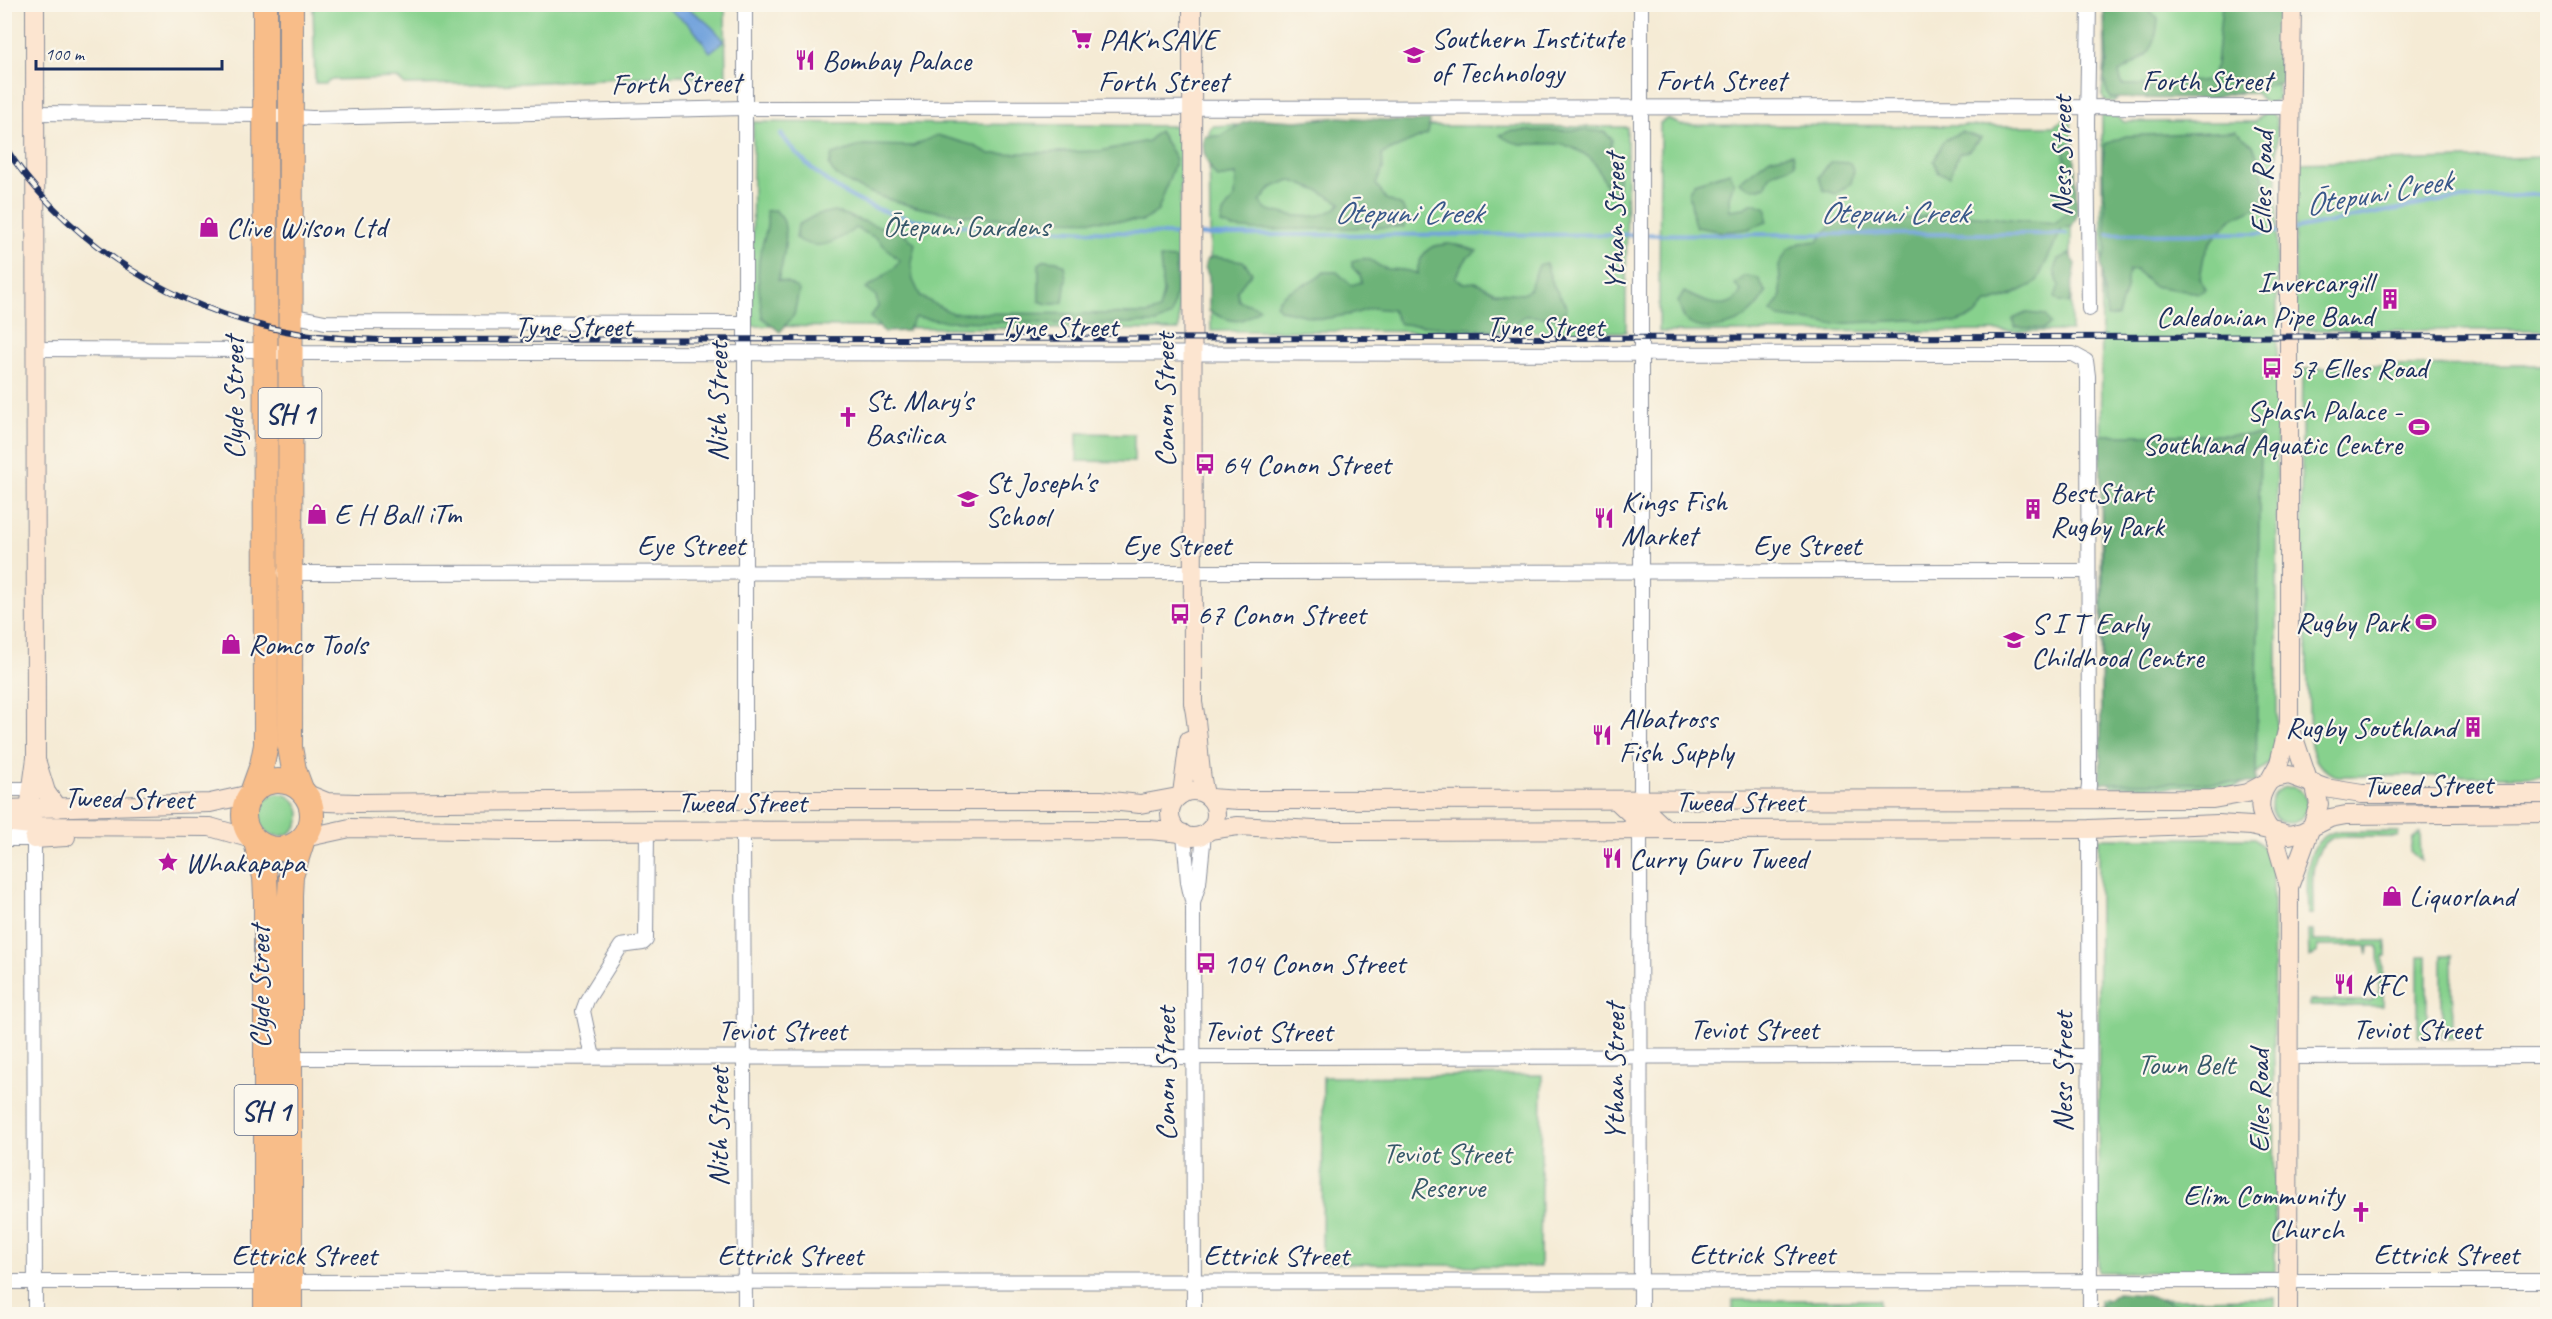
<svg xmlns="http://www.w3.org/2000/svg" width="2552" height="1319" font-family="Caveat,sans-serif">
  <rect width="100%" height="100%" fill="#fbf7ec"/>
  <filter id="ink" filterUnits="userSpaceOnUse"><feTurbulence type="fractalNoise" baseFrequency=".0167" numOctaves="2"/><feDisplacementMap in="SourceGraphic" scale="12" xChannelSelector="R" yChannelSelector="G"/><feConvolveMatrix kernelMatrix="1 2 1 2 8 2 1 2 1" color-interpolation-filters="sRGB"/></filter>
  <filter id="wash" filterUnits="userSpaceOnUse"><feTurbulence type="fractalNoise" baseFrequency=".008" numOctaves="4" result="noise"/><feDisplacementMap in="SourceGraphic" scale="24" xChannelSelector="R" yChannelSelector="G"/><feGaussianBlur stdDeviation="1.35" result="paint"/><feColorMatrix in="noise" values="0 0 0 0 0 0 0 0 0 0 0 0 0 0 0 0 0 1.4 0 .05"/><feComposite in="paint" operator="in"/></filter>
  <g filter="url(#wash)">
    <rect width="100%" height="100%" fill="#f5ebd5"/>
    <g fill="#87d18d" stroke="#518076" stroke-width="1.5">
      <polygon points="313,5 725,5 726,82 712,82 682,75 523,83 405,85 397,78 329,80 326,83 315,83"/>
      <polygon points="2104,5 2276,5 2278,99 2271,104 2263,101 2256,93 2122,96 2113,102 2104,100 2102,93 2105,61"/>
      <polygon points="2270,112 2277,119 2277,738 2270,762 2252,779 2233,788 2112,786 2101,777 2102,116 2109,113 2117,115 2124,122 2255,122 2263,114"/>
      <polygon points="1668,118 1680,125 2054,126 2065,118 2071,119 2071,331 1659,332 1660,123"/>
      <polygon points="753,122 1181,126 1179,330 752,326"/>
      <polygon points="1233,125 1627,127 1626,332 1211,331 1209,132 1212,126"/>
      <polygon points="2547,157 2547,330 2295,330 2295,163"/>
      <path d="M2547,365v411h-210c-18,-5 -25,-19 -27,-37l-9,-234 2,-136 59,-3z"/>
      <polygon points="1077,433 1134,434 1134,462 1077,461"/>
      <circle cx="2289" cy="805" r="18"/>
      <circle cx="279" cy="815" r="21"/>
      <path d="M2334,832h65l-2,5h-64c-28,18 -19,49 -20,77h-5c0,-27 -8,-71 26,-82z"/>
      <polygon points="2420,833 2421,861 2410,851 2412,839"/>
      <polygon points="2099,838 2254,838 2273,857 2275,1272 2098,1272"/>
      <polygon points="2308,931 2313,931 2313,941 2386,941 2386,957 2383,957 2383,1006 2309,1006 2309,1001 2370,1001 2379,993 2378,946 2369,946 2368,954 2366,946 2318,946 2317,953 2309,958"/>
      <polygon points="2427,956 2427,1038 2418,1038 2418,956"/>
      <polygon points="2442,956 2452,956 2453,1038 2442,1038"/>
      <polygon points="1542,1075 1540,1267 1322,1263 1323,1077"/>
      <polygon points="2275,1298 2276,1314 2100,1314 2100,1300"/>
      <rect x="1733" y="1300" width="146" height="14"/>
    </g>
    <g fill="#6db378" stroke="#44716b" stroke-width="1.5" fill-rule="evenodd">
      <path d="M2104,5h38l16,14c-3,35 -10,37 -39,53l3,13h30l57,-5 7,-15 6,-60h63v54l-4,24 -73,16 -97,-1 -4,-6 -3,-14 3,-17z"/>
      <path d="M1340,117l75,5 15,-2 -2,14 -46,20 1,15 -7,15 10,15 16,7 6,14 -4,7 -147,3 -25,-2 -11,-4 2,-11 12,-16 1,-22 -19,3c-10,-15 -16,-24 -13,-42h16l23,-13 19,-4 34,2zM1290,180l31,12 20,11c-19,21 -52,13 -76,6l-5,-7 11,-14z"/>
      <path d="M1586,130l18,2 8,7 -2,13 8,7v34h-8c-5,-8 -12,-27 -18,-33 -6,-6 -24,-16 -33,-16 -22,-2 -40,6 -59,-9l10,-4z"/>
      <path d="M1159,131l17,28 -18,52 -15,10c-92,-2 -201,6 -286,-34 -12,-6 -21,-9 -28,-21l3,-11 31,-10 50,1 24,-11 35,10 18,9 110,-3 48,-10z"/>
      <polygon points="2235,131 2253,145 2261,167 2266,193 2258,207 2231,219 2210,243 2204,256 2200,278 2205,290 2199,293 2153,286 2136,270 2128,271 2126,289 2118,316 2107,317 2101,265 2106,251 2105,204 2102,166 2105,144 2126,136"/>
      <polygon points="1961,132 1981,138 1968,151 1959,153 1950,176 1939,173 1934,161 1943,141"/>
      <polygon points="2074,143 2077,215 2072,226 2062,229 2036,283 2010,296 1985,304 1976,315 1955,323 1910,320 1831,324 1779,317 1771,311 1781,296 1779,266 1788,249 1800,243 1818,241 1834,222 1897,221 1930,215 1956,214 2055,223 2066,213 2064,144"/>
      <path d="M1793,153l2,11c-14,10 -23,1 -29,22 -11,4 -18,3 -27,-4l31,-24z"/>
      <polygon points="1830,162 1850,163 1854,171 1851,183 1836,194 1823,190 1819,177"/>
      <path d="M1730,172l4,11 -5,14 1,13 14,-2 9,-5 14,5v14l-19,7 -24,3 -28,-5c-6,-11 -2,-22 -8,-34l6,-10z"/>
      <path d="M775,210c3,3 7,7 9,12 4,17 -1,42 -6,58l11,3 10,7 -5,25 -14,17 -18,-15c-2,-20 -6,-44 -2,-63 3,-16 10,-27 6,-43z"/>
      <path d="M834,211l40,14 29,7 12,12 -4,18 2,18 8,17 31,16 195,1 12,-4 4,-17 -3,-35 16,1v34l-5,23 -15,7 -83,1 -129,-3 -29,-4 -8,14 -23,1 -14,-15 8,-10 -2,-11 -10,-7 28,-21 6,-7 -24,-23 -20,-10c-20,14 -38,25 -60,10l2,-13 18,-10z"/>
      <path d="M1448,244l14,2 15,5 -10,7 -12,19 8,6 13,-1 19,10 28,2 6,-4 10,-25 7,-2 7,22 14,22 -6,11 -36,-2 -16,12 -15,2 -94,-6 -8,-14 -20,-2 -19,6 -31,5 -41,-9 -5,-6c10,-19 34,-16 48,-32h13l14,13 11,-3 -2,-7 -8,-8v-6c21,-8 20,5 36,8 11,1 19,0 30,5 -2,-9 6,-23 14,-27 4,-2 11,-2 16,-3z"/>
      <polygon points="2069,254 2076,264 2069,303 2060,302 2055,297 2059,285 2054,270 2058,259"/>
      <path d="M1215,257l28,4 9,11 -15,19 2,10 21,7c-19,18 -28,15 -51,3v-34l-4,-10 2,-8z"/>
      <path d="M1045,260l12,1 7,4 2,14 -3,23c-8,3 -16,3 -24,-1v-37z"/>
      <path d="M1745,276l13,2 8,15c-5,7 -9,14 -15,19 -13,14 -46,22 -62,11 -7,-4 -8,-14 -11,-21l6,-10c17,9 46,23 57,-1l-6,-7z"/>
      <polygon points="2026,313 2045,315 2050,324 2044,329 2014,327 2013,319"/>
      <polygon points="2100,435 2260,435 2256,783 2100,783 2103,578"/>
      <polygon points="2117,1293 2143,1295 2210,1314 2094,1314 2094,1311"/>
    </g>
    <path fill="#72a3dc" stroke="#46699d" stroke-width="1.5" d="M663,5c7,-1 15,-2 20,1 14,7 32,22 41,35l-14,11 -19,-26z"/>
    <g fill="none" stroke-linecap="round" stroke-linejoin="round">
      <g stroke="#72a3dc" stroke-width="4">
        <path d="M781,134c43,59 100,85 172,91l233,10"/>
        <polyline points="2294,229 2445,200 2548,194"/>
        <polyline points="2108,234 2258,233 2283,231"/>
        <polyline points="1197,235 2066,234"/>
      </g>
    </g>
  </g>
  <g filter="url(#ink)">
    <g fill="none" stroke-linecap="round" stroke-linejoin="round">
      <g stroke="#888d9a" stroke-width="16">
        <g id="street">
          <polyline points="745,4 745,800"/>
          <polyline points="1641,4 1641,800"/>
          <polyline points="2089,4 2087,123 2089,309"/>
          <polyline points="34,113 264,115 312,118 744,108 2292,107"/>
          <polyline points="290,315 325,322 745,323"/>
          <polyline points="35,349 252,350 290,353 2073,354 2086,361 2088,376 2089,786 2087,799"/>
          <polyline points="284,573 2088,571"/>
          <polyline points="4,789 31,789"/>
          <polyline points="2089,829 2090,1314"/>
          <polyline points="743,830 745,1314"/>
          <polyline points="1640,830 1641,1314"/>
          <polyline points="1184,834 1188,882 1193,905 1194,1314"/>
          <polyline points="4,839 34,839 35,1314"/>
          <polyline points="1193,903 1199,883 1204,834"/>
          <polyline points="593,1057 583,1011 587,1000 621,946 643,943 646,940 647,830"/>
          <polyline points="2288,1057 2548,1056"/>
          <polyline points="283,1058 2089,1056"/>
          <polyline points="4,1282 2548,1281"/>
        </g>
      </g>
      <g stroke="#888d9a" stroke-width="20">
        <g id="secondary">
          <path d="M1192,4l1,699c7,30 4,60 12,91"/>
          <polyline points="2289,723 2308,780"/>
          <polyline points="37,763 46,792 57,808"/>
          <polyline points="2269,781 2279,763 2289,723 2289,219 2292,4"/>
          <path d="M2268,783c-12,17 -9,32 2,47"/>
          <circle cx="1193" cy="814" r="23"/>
          <polyline points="305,793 327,802 356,803 651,800 1101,800 1140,804 1178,797"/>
          <polyline points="1182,794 1189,740"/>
          <polyline points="1210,798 1239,800 2213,799 2247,793 2275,778 2289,775 2325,788 2362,794 2548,794"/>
          <polyline points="1616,800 1634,817 1640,830"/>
          <polyline points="1641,800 1651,815 1667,830"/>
          <polyline points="4,809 210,803 251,794"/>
          <polyline points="29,809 36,758 35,4"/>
          <polyline points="4,822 40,826 210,827 252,839"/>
          <polyline points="2312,826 2319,804 2314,783"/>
          <polyline points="1209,830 1238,826 1333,831 2089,829 2218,824 2251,826 2289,835 2302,832 2330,818 2346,815 2548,813"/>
          <polyline points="2273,832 2289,887 2288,1314"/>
          <polyline points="304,838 350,828 521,831 1149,830 1182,833"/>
          <polyline points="34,839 66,837"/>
          <polyline points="2289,887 2311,827"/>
        </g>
      </g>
      <g stroke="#888d9a" stroke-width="26">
        <g id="highway">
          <polyline points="291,4 290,747 294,770 301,789"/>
          <circle cx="278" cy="815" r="34"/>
          <polyline points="253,790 262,765 266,745 265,4"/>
          <polyline points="256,842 265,877 266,897 266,1314"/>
          <polyline points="290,1314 290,895 291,876 302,842"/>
        </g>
      </g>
      <use href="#street" stroke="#fff" stroke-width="14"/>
      <use href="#secondary" stroke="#fce5d0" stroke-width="18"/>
      <use href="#highway" stroke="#f8bd89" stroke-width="24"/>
      <g stroke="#1b2f5e" stroke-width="6">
        <path id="rail" d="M4,145c57,91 156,155 259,181 38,10 78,13 117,14l2168,-4"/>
      </g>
      <use href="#rail" stroke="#fbf7ec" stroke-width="4" stroke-dasharray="11" stroke-linecap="butt"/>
    </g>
  </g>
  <defs>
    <g id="supermarket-bare" transform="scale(1.62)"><path d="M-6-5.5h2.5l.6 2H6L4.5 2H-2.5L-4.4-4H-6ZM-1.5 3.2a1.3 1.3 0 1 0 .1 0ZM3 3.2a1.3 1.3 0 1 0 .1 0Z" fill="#b5179e" stroke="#fbf7ec" stroke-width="2.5" paint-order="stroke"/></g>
    <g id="university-bare" transform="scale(1.62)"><path d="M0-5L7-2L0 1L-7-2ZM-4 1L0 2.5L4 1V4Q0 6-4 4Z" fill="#b5179e" stroke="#fbf7ec" stroke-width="2.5" paint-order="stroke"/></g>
    <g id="restaurant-bare" transform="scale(1.62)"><path d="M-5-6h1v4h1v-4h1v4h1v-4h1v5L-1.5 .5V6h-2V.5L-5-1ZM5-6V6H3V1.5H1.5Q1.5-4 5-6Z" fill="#b5179e" stroke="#fbf7ec" stroke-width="2.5" paint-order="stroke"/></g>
    <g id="shop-bare" transform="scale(1.62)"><path d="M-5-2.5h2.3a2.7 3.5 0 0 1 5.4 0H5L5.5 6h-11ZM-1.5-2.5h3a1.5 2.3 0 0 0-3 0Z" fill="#b5179e" stroke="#fbf7ec" stroke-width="2.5" paint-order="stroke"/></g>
    <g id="building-bare" transform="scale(1.62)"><path d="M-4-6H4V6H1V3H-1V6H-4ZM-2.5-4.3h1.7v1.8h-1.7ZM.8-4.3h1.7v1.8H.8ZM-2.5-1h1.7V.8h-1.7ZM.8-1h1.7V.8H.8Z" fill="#b5179e" stroke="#fbf7ec" stroke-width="2.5" paint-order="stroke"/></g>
    <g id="bus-bare" transform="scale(1.62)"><path d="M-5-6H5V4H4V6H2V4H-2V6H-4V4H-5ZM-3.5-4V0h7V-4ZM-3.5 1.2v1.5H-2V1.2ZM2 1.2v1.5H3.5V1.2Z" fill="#b5179e" stroke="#fbf7ec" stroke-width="2.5" paint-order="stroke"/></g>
    <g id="church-bare" transform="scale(1.62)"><path d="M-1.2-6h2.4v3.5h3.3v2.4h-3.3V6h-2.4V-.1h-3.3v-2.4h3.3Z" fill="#b5179e" stroke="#fbf7ec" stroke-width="2.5" paint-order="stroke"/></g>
    <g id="stadium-bare" transform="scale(1.62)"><path d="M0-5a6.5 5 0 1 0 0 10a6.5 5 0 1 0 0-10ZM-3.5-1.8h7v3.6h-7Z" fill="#b5179e" stroke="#fbf7ec" stroke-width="2.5" paint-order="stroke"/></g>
    <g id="school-bare" transform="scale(1.62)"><path d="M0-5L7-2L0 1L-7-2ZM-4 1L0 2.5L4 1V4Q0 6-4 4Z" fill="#b5179e" stroke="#fbf7ec" stroke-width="2.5" paint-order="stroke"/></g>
    <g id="sight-bare" transform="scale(1.62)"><path d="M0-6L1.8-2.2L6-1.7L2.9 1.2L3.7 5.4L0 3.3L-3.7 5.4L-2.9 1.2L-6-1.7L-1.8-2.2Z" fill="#b5179e" stroke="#fbf7ec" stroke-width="2.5" paint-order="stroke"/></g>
  </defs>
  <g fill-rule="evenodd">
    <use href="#supermarket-bare" x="1082" y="39"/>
    <use href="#university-bare" x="1414" y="55"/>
    <use href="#restaurant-bare" x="805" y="60"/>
    <use href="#shop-bare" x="209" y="227"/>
    <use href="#building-bare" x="2390" y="299"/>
    <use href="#bus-bare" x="2272" y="368"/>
    <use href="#church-bare" x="848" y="417"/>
    <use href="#stadium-bare" x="2419" y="427"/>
    <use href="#bus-bare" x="1205" y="464"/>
    <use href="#school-bare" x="968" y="499"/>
    <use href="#building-bare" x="2033" y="509"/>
    <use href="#shop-bare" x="317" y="514"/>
    <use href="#restaurant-bare" x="1604" y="518"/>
    <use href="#bus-bare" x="1180" y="614"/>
    <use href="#stadium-bare" x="2426" y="622"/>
    <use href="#school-bare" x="2014" y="640"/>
    <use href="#shop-bare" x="231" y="644"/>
    <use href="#building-bare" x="2473" y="727"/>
    <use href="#restaurant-bare" x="1602" y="735"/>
    <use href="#restaurant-bare" x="1612" y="858"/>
    <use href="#sight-bare" x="168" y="862"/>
    <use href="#shop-bare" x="2392" y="896"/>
    <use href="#bus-bare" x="1206" y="963"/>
    <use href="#restaurant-bare" x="2344" y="984"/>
    <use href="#church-bare" x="2361" y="1212"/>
  </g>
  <g text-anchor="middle" stroke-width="4.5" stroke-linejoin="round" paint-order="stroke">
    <g fill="#fbf7ec" stroke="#5e6b89" stroke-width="1.5">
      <rect x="258.5" y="388" width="63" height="50" rx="4.5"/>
      <rect x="234.5" y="1085" width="63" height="50" rx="4.5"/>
    </g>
    <g font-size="28" font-weight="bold" fill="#1b2f5e">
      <text x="290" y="423">SH 1</text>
      <text x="266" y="1120">SH 1</text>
    </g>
    <g font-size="30" fill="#1b2f5e" stroke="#fbf7ec" text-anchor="start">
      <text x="1431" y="48">Southern Institute<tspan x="1431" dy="34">of Technology</tspan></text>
      <text x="1099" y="49">PAK'nSAVE</text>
      <text x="822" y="70">Bombay Palace</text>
      <text x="226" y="237">Clive Wilson Ltd</text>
      <text x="2373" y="292" text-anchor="end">Invercargill<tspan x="2373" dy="34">Caledonian Pipe Band</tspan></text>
      <text x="2289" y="378">57 Elles Road</text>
      <text x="865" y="410">St. Mary's<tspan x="865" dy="34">Basilica</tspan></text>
      <text x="2402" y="420" text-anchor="end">Splash Palace -<tspan x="2402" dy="34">Southland Aquatic Centre</tspan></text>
      <text x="1222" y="474">64 Conon Street</text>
      <text x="985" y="492">St Joseph's<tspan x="985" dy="34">School</tspan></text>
      <text x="2050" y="502">BestStart<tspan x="2050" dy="34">Rugby Park</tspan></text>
      <text x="1621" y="511">Kings Fish<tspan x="1621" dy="34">Market</tspan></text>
      <text x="334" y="524">E H Ball iTm</text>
      <text x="1197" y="624">67 Conon Street</text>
      <text x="2409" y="632" text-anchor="end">Rugby Park</text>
      <text x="2031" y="633">S I T Early<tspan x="2031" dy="34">Childhood Centre</tspan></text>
      <text x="248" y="654">Romco Tools</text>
      <text x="1619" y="728">Albatross<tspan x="1619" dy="34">Fish Supply</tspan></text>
      <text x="2456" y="737" text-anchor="end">Rugby Southland</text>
      <text x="1629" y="868">Curry Guru Tweed</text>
      <text x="185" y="872">Whakapapa</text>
      <text x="2409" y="906">Liquorland</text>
      <text x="1223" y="973">104 Conon Street</text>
      <text x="2361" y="994">KFC</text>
      <text x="2344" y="1205" text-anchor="end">Elim Community<tspan x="2344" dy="34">Church</tspan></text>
    </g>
    <g font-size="30" fill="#1b2f5e" stroke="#fbf7ec">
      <text x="1721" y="90">Forth Street</text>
      <text x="2207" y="90">Forth Street</text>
      <text x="1163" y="91">Forth Street</text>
      <text transform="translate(676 83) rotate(-1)" y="10">Forth Street</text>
      <text transform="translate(2061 156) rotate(-90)" y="10">Ness Street</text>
      <text transform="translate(2262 183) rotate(-89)" y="10">Elles Road</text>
      <text transform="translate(1614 222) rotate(-90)" y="10">Ythan Street</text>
      <text x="573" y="336">Tyne Street</text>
      <text x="1059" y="336">Tyne Street</text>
      <text x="1545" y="336">Tyne Street</text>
      <text transform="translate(233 398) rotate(-90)" y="10">Clyde Street</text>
      <text transform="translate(1164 400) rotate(-90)" y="10">Conon Street</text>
      <text transform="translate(717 402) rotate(-90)" y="10">Nith Street</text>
      <text x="691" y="555">Eye Street</text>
      <text x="1177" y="555">Eye Street</text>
      <text x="1807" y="555">Eye Street</text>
      <text transform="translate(2428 785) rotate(-1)" y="10">Tweed Street</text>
      <text transform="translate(129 798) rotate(1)" y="10">Tweed Street</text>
      <text x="1740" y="811">Tweed Street</text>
      <text x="742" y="812">Tweed Street</text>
      <text transform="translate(259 987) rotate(-90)" y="10">Clyde Street</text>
      <text x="1754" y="1039">Teviot Street</text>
      <text x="2417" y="1039">Teviot Street</text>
      <text x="782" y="1040">Teviot Street</text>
      <text x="1268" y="1041">Teviot Street</text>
      <text transform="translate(1614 1072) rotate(-90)" y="10">Ythan Street</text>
      <text transform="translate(2062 1072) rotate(-90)" y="10">Ness Street</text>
      <text transform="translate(1165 1074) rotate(-90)" y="10">Conon Street</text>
      <text transform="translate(2259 1101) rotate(-90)" y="10">Elles Road</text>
      <text transform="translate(718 1127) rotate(-90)" y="10">Nith Street</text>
      <text x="1762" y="1264">Ettrick Street</text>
      <text x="2446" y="1264">Ettrick Street</text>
      <text x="304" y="1265">Ettrick Street</text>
      <text x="790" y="1265">Ettrick Street</text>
      <text x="1276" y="1265">Ettrick Street</text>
    </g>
    <g font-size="30" fill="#36586a" stroke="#fbf7ec">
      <text x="966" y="236">Ōtepuni Gardens</text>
      <text x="2186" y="1074">Town Belt</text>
      <text x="1447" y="1163">Teviot Street<tspan x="1447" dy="34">Reserve</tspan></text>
    </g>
    <g font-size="32" font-style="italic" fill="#39588a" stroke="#fbf7ec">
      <text transform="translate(2378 192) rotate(-10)" y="11">Ōtepuni Creek</text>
      <text x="1408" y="223">Ōtepuni Creek</text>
      <text x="1894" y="223">Ōtepuni Creek</text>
    </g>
  </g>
  <rect width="2552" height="1319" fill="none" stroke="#fbf7ec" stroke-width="24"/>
  <path d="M36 60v9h186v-9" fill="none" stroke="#1b2f5e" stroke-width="3"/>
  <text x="45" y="60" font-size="18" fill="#1b2f5e" stroke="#fbf7ec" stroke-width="4.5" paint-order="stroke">100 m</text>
</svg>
